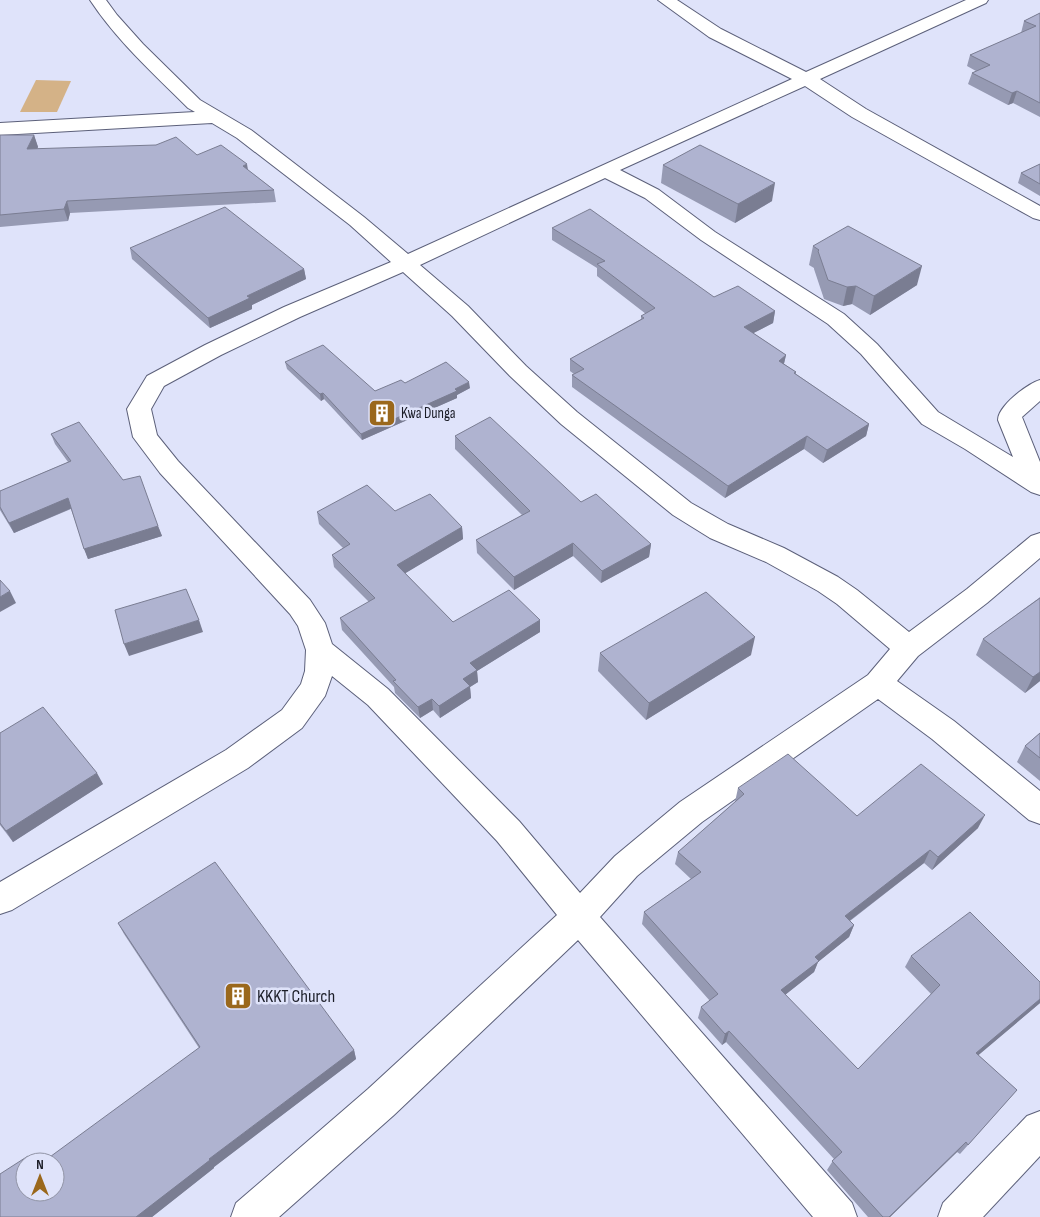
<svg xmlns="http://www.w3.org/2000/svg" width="1040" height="1217" font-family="'Sofia Sans Condensed',sans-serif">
  <rect width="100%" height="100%" fill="#dfe3fa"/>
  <polygon fill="#d4b287" points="36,80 71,81 57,112 20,112"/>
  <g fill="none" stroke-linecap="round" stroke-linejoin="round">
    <g stroke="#5c607a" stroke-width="2">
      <g id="minor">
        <path d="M90,0h16l11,15 26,29 57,56 51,30 113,87 44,37 384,-175 -83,-42 -51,-37h19l44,29 85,43 160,-72h22l-2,3 -166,76 46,30 174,97v14l-7,-2 -181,-101 -47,-31 -185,84 39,20 56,42 129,82 33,30 61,68 75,45 -15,-37c0,-14 29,-36 42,-40v21l-18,16 18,45v33l-9,-3 -66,-43 -43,-25 -61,-70 -33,-30 -127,-84 -56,-42 -40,-20 -185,87 48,41 58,60 51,46 114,91 37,21 56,24 54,29 19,13 52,42 58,-43 64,-53 9,-3v25l-53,45 -69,53 -21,25 57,40 86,70v33l-11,-4 -97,-81 -54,-40 -176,123 -65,54 -37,41 252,286 5,14h-44l-235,-277 -184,175 -115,102h-48l5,-14 132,-114 189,-174 -60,-74 -129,-136 -36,-29 -7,20 -23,32 -54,40 -236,142 -12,4v-32l226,-132 56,-40 19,-26 4,-13 1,-21 -8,-24 -8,-12 -130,-141 -27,-36 -6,-28 20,-33 58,-31 79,-38 107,-45 -41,-37 -113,-87 -25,-15 -212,12v-12l195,-11 -7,-4c-35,-35 -71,-67 -98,-108zM403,272l49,44 58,60 51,48 112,91 37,23 56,24 52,29 19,13 53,45 -22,26 -188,127 -65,54 -35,37 -61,-72 -131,-132 -56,-45 -7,-21 -15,-23 -132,-139 -21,-26 -6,-26 13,-23 57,-31 79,-38z"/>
        <polygon points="1040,1111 1040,1156 983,1217 938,1217 943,1203 1027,1116"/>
      </g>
    </g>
    <use href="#minor" fill="#fff" fill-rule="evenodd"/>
  </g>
  <g fill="#969ab3">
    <polygon points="1040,13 1040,117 1013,103 1008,105 968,84 972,73 976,71 967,66 970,55 1021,33 1024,21"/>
    <polygon points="0,135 34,135 38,147 37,149 197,155 248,170 274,190 276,202 70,213 68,221 0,227"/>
    <polygon points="1040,164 1040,196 1018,183 1021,173"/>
    <polygon points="663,165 772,201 735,223 661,183"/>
    <polygon points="552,228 714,297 775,311 773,323 753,333 786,355 784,364 796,372 796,374 869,424 866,436 823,463 804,449 725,498 572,387 572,375 574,374 570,371 570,359 641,319 641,316 646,314 597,276 597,268 552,240"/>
    <polygon points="813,246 917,285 870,315 852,304 843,306 824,299 814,269 814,268 809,265"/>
    <polygon points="130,248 304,269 306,279 252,305 252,309 210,328 132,259"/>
    <polygon points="285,362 375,391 405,383 470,388 457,395 457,398 362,440 324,399 321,401 287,369"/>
    <polygon points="51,434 123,480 158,526 162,536 88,559 71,509 14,533 0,510 0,491 68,462 55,444"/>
    <polygon points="455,436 581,502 651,544 649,557 601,583 573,556 514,590 477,553 476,540 522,515 455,449"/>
    <polygon points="395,511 462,527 463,539 405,573 453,622 540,620 540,632 477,671 478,682 470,687 471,698 440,718 433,710 420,718 395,693 394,687 342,630 340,618 369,602 334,567 332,555 343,548 319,524 317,512"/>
    <polygon points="1040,597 1040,681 1025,693 976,655 983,639 1039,598"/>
    <polygon points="600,653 751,655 646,720 598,671"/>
    <polygon points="0,733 103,784 13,842 0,825"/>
    <polygon points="1040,733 1040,781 1017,762 1025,746"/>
    <polygon points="738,788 857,816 978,828 932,870 924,863 850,921 854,925 849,937 818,962 814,972 785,995 858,1069 931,994 905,967 911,956 1040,982 1040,1003 978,1055 1017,1090 960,1154 957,1152 890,1217 868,1217 827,1170 834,1159 726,1042 722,1045 698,1018 701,1007 710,1001 642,924 644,912 691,879 675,864 678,852 735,802"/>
    <polygon points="118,923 354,1050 356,1059 214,1167 214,1168 152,1217 0,1217 25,1192 199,1048 124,934"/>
  </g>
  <g fill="#7a7d92">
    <polygon points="1017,91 1013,103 1008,105 1012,93"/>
    <polygon points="34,135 38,147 31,161 27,149"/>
    <polygon points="247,164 249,176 243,166"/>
    <polygon points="775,183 772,201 735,223 738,204"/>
    <polygon points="67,201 70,213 68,221 64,209"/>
    <polygon points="922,266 917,285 870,315 874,296"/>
    <polygon points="304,269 306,279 252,305 252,309 210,328 208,318 247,296"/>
    <polygon points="856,286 852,304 843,306 847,287"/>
    <polygon points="775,311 773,323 742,339 744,327"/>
    <polygon points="786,355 783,367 779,361"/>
    <polygon points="469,382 470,388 457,395 457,398 362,440 361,434"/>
    <polygon points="323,393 324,399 321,401 320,394"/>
    <polygon points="869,424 866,436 823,463 827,450"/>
    <polygon points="807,436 804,449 725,498 728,486"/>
    <polygon points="68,498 72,508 14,533 9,523"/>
    <polygon points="158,526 162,536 88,559 84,549"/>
    <polygon points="462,527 463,539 399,577 397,565"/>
    <polygon points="573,543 573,556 514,590 514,577"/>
    <polygon points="651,544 649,557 601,583 602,571"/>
    <polygon points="10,591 16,603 0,612 0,597"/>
    <polygon points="199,620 203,632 129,656 124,644"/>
    <polygon points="540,620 540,632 477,671 478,682 470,687 471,698 440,718 439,706 463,679 470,663"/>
    <polygon points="755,637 751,655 646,720 649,703"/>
    <polygon points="1040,672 1040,681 1025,693 1033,677"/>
    <polygon points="432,699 433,710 420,718 418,707"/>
    <polygon points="97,773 103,784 13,842 6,831"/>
    <polygon points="985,815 978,828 932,870 938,857"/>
    <polygon points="930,850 924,863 840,928 845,916"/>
    <polygon points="854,925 849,937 818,962 814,972 776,1002 781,990 815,957"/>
    <polygon points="1040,999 1040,1003 968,1064 976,1053"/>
    <polygon points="729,1031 726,1042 722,1045 725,1034"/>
    <polygon points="354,1050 356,1059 214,1167 214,1168 152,1217 136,1217 209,1159"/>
    <polygon points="966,1142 957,1152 890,1217 889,1217"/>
  </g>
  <g fill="#afb3d0" stroke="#7a7d92">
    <polygon points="1040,13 1040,103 1017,91 1012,93 972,73 990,65 970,55 1036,26 1024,21"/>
    <polygon points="0,135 34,135 27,149 156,145 176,137 197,155 221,145 247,164 243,166 274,190 67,201 64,209 0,215"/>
    <polygon points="700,145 775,183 738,204 663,165"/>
    <polygon points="1040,164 1040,184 1021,173"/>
    <polygon points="225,207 304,269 247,296 250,298 208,318 130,248"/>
    <polygon points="590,209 714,297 738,286 775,311 744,327 786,355 779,361 796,372 794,373 869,424 827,450 807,436 728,486 572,375 584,369 570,359 644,318 641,316 655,308 597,264 605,261 552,228"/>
    <polygon points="848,226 922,266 874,296 856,286 847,287 828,280 818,251 819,250 813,246"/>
    <polygon points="323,345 375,391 401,380 405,383 446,362 469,382 455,389 457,391 361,434 323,393 320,394 285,362"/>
    <polygon points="490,417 581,502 596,494 651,544 602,571 573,543 514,577 476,540 530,511 455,436"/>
    <polygon points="79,422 123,480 140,476 158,526 84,549 68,498 9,523 0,507 0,491 71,461 51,434"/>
    <polygon points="367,485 395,511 430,494 462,527 397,565 453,622 509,590 540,620 470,663 477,670 463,679 470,686 439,706 432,699 418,707 393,681 396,680 340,618 375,598 332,555 350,544 317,512"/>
    <polygon points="0,580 10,591 0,597"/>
    <polygon points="186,589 199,620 124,644 115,610"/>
    <polygon points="706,592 755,637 649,703 600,653"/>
    <polygon points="1040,598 1040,672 1033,677 983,639"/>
    <polygon points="43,707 97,773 6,831 0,823 0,733"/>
    <polygon points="1040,733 1040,758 1025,746"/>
    <polygon points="788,754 857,816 921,764 985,815 938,857 930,850 845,916 854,925 815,957 819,961 781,990 858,1069 940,985 911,956 970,912 1040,982 1040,999 976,1053 1017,1090 968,1145 966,1142 889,1217 883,1217 832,1161 842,1152 729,1031 725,1034 701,1007 718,994 644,912 701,872 678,852 744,794 738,788"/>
    <polygon points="215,862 354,1050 209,1159 210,1160 136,1217 0,1217 0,1174 28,1156 31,1162 25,1162 25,1192 55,1192 55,1162 43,1162 200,1047 118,923"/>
  </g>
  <defs>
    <g id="building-square" transform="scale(1.4375)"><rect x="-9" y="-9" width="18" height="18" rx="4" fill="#9a681c" stroke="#dfe3fa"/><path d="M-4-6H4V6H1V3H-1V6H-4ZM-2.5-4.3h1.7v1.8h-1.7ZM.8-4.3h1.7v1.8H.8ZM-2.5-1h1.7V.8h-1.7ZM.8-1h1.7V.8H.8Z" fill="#fff"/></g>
  </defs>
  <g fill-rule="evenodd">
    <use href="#building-square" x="382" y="413"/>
    <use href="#building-square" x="238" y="996"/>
  </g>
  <g text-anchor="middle" stroke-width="5" stroke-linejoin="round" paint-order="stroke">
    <g font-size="15" fill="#1b1d27" stroke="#dfe3fa" text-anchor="start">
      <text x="401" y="418">Kwa Dunga</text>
    </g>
    <g font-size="18" fill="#1b1d27" stroke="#dfe3fa" text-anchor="start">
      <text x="257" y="1002">KKKT Church</text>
    </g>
  </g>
  <g transform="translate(40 1177)"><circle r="24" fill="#dfe3fa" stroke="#9194a6"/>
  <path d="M0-4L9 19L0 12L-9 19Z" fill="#9a681c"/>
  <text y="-8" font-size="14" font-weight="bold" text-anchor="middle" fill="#1b1d27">N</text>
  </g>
</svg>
